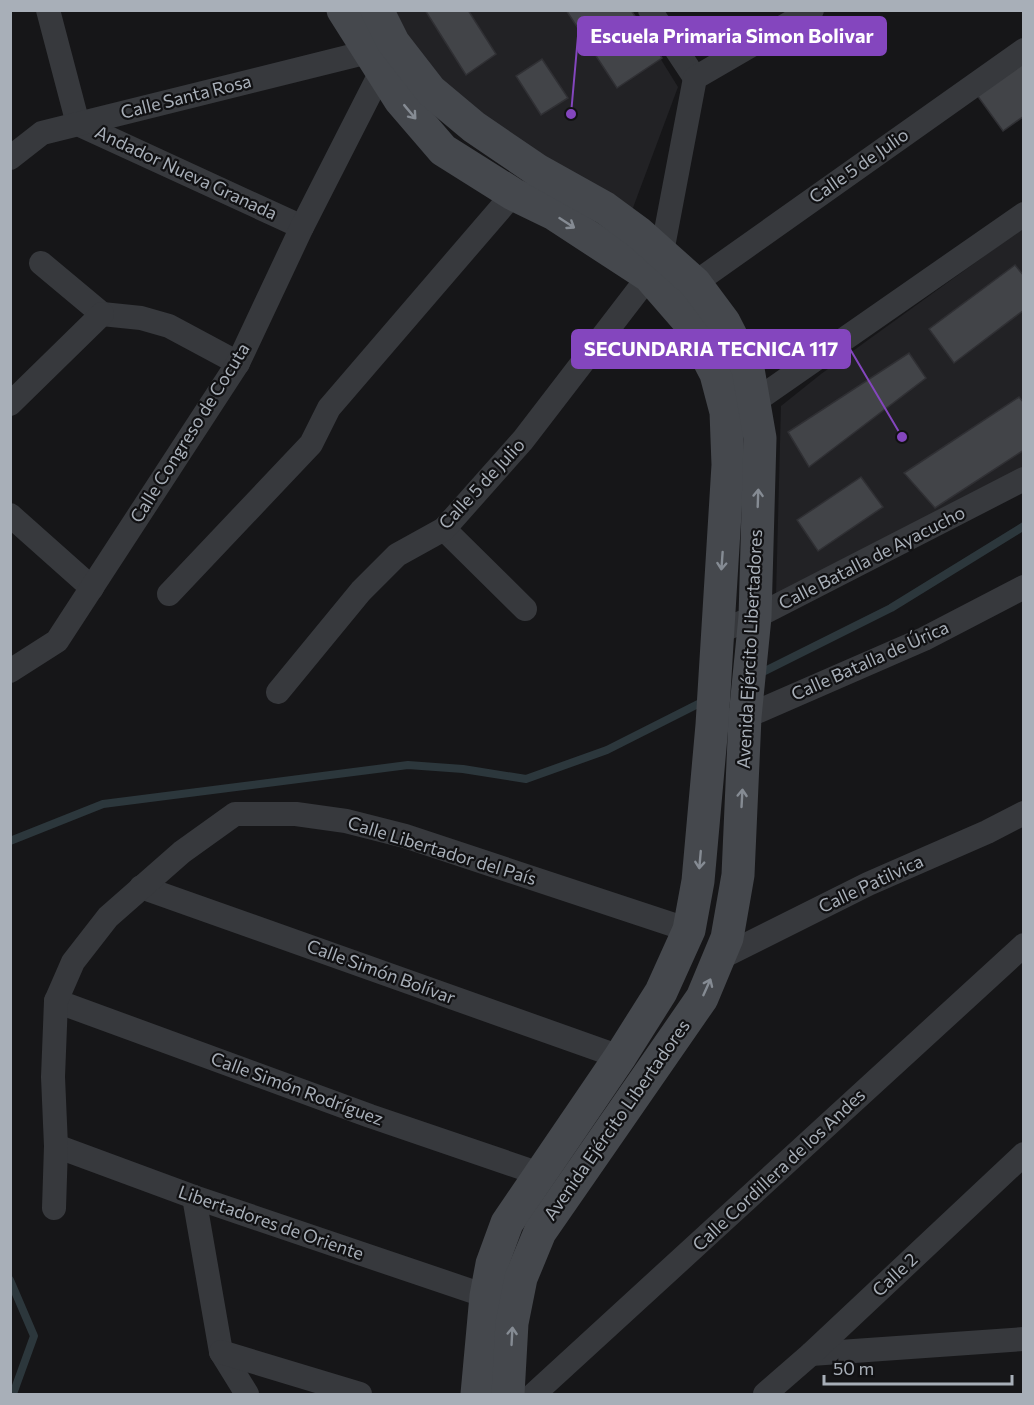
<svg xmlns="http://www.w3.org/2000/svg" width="1034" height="1405" font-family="Commissioner,sans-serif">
  <rect width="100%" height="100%" fill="#161618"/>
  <g fill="#222225">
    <polygon points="390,11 631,11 678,87 631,213 438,85"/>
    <polygon points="1023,228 1023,467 776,596 781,406 821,374"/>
  </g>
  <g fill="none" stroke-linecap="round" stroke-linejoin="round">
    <g stroke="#2c373c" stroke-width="8">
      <polyline points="763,672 891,608 1024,526"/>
      <polyline points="10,841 103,804 408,765 463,769 526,779 607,750 704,701"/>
      <polyline points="10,1280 34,1336 13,1394"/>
    </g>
  </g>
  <g fill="#424448" stroke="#303034" stroke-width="1.5">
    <polygon points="425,10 468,10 496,54 466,75"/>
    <polygon points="566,10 631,10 662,58 617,88"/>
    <polygon points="1024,56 1024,116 1003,131 974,91"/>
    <polygon points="542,59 568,98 541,115 516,76"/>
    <polygon points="1015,265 1024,276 1024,310 954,363 929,329"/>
    <polygon points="909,353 926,378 809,467 788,432"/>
    <polygon points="1019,397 1024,403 1024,450 935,508 904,473"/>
    <polygon points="861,477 883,507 818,551 797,520"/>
  </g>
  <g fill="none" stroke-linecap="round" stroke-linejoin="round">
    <g stroke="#37393d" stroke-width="24">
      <polyline points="48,10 78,124 302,227"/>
      <polyline points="650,10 695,78"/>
      <polyline points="10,158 42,133 368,52"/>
      <polyline points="41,263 102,314"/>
      <polyline points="695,283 1024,50"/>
      <polyline points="102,314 141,318 169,326 238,363"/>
      <polyline points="10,404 102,314"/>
      <polyline points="741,407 754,402 1024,214"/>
      <polyline points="10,515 92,588"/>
      <polyline points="444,529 525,609"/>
      <polyline points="169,594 311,444 329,408 513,194"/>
      <polyline points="718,632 755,617 1024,479"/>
      <polyline points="10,671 57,641 238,363 302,227 382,70"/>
      <polyline points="278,692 361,591 397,555 444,529 523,440 649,276 662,252 695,78 812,10"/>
      <polyline points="731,720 745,717 924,639 1024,587"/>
      <polyline points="141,887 620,1057"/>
      <polyline points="720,958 868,884 987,832 1024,813"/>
      <polyline points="56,1001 370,1116 540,1174"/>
      <polyline points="56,1146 194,1197 486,1296"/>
      <polyline points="194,1197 221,1352 247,1394"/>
      <polyline points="54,1208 56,1146 53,1077 56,1001 73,962 108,917 182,852 235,814 296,814 346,821 405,836 689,930"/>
      <polyline points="221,1352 360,1394"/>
      <polyline points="811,1354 1024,1339"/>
      <polyline points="534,1394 1024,945"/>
      <polyline points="765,1394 811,1354 1024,1154"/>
    </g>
    <g stroke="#45484d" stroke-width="33">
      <polyline points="343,10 400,100 443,150 513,194 554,214 649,276 689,322 716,374 726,412 728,465 712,725 698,881 689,930 661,992 620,1057 507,1223 492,1264 486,1296 477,1394"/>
      <polyline points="377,10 393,42 431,91 474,127 537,170 605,208 639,233 695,283 724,322 748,369 760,438 755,617 745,717 738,875 727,938 702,998 540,1232 521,1278 512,1323 508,1394"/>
    </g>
  </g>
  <defs><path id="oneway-shaft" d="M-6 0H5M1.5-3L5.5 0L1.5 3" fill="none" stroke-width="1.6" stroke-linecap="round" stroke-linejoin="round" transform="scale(1.5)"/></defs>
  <g stroke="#858b93">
    <use href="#oneway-shaft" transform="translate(410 112) rotate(50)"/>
    <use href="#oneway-shaft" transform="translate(567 223) rotate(33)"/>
    <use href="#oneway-shaft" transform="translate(758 498) rotate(-88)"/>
    <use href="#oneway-shaft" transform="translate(722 561) rotate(94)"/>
    <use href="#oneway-shaft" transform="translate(742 798) rotate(-87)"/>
    <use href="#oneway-shaft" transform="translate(700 860) rotate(95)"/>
    <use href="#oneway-shaft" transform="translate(707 987) rotate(-66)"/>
    <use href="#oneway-shaft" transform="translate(512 1336) rotate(-87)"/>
  </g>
  <g text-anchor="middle" stroke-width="4.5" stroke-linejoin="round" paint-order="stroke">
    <g font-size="18" fill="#a8afb8" stroke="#111113">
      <text transform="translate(186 97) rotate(-14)" y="6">Calle Santa Rosa</text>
      <text transform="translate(859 166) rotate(-35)" y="6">Calle 5 de Julio</text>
      <text transform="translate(186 173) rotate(25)" y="6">Andador Nueva Granada</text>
      <text transform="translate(190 433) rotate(-58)" y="6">Calle Congreso de Cocuta</text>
      <text transform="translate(482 484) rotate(-47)" y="6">Calle 5 de Julio</text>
      <text transform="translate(872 558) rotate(-27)" y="6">Calle Batalla de Ayacucho</text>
      <text transform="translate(750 649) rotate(-87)" y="6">Avenida Ejército Libertadores</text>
      <text transform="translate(870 661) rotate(-24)" y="6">Calle Batalla de Úrica</text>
      <text transform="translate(442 851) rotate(17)" y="6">Calle Libertador del País</text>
      <text transform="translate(871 884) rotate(-25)" y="6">Calle Patilvica</text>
      <text transform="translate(381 972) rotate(20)" y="6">Calle Simón Bolívar</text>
      <text transform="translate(297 1089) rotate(20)" y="6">Calle Simón Rodríguez</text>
      <text transform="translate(617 1120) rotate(-55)" y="6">Avenida Ejército Libertadores</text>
      <text transform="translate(779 1170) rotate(-43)" y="6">Calle Cordillera de los Andes</text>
      <text transform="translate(271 1223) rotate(19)" y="6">Libertadores de Oriente</text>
      <text transform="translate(895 1275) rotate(-43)" y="6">Calle 2</text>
    </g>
  </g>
  <path fill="none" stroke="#8446be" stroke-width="2" d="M571 114L578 36M902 437L850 349"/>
  <g fill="#8446be" stroke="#111113" stroke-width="2">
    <circle cx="571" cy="114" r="6"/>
    <circle cx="902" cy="437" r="6"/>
  </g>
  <g fill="#8446be" stroke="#8446be" stroke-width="2">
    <rect x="578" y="17" width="308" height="38" rx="6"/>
    <rect x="572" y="330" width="278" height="38" rx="6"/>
  </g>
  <g font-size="20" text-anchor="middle" font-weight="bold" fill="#fff">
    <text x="732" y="43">Escuela Primaria Simon Bolivar</text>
    <text x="711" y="356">SECUNDARIA TECNICA 117</text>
  </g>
  <rect width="1034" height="1405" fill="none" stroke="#a8afb8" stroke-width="24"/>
  <path d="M824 1375v9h188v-9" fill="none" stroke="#a8afb8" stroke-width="3"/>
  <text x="833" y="1375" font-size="18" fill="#a8afb8" stroke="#111113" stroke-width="4.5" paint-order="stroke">50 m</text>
</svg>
